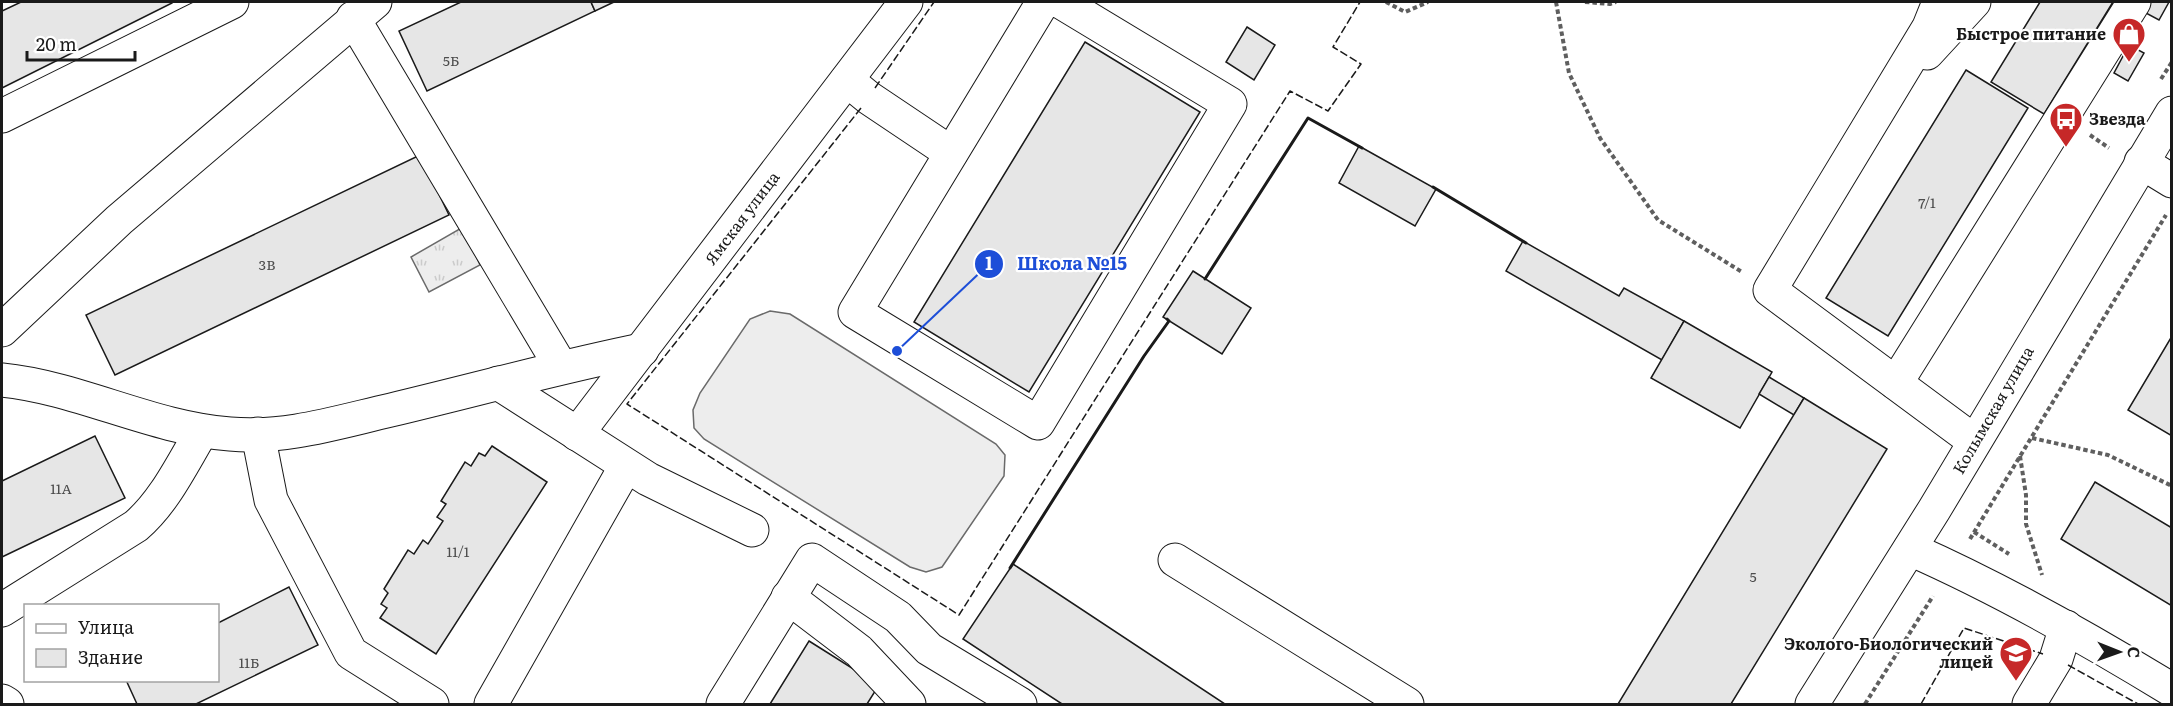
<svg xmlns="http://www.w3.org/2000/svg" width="2173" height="706" font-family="Literata,serif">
  <defs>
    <pattern id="park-tufts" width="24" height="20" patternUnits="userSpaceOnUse" patternTransform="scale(1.5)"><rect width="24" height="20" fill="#ededed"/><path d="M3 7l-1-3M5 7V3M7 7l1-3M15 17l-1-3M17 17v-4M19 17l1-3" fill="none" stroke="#cbcbcb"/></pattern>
  </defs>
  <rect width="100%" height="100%" fill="#fff"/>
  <polygon fill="url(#park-tufts)" stroke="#6a6a6a" stroke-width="1.5" points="463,227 480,265 429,292 411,257"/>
  <polygon fill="#ededed" stroke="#6a6a6a" stroke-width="1.5" points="770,311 790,314 996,444 1005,455 1004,476 942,567 926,572 910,567 704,439 694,428 693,410 700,393 750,319"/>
  <g fill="#e6e6e6" stroke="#1a1a1a" stroke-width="1.5">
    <polygon points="21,2 172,2 172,3 2,88 2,11"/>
    <polygon points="461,2 591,2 595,11 427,91 399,31"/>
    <polygon points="591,2 614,2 595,11"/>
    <polygon points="2040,2 2113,2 2044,114 1991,82"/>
    <polygon points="2151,2 2169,2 2159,20 2144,12"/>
    <polygon points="1247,27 1275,45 1254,80 1226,62"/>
    <polygon points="1085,42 1200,112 1029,392 914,322"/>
    <polygon points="2129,45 2144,53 2128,81 2114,73"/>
    <polygon points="1966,70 2028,108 1888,336 1826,298"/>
    <polygon points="1359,146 1436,189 1415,226 1339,183"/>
    <polygon points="420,155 449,215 115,375 86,315"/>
    <polygon points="1523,241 1619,296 1624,288 1684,321 1662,360 1506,271"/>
    <polygon points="1193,271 1251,308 1222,354 1163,317"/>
    <polygon points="1684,321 1772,372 1740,428 1651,378"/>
    <polygon points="2172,336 2172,436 2128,410"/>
    <polygon points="1769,377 1804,398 1794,415 1759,394"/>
    <polygon points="1804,398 1887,449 1731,704 1618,704"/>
    <polygon points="95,436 125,498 2,557 2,481"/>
    <polygon points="492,446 547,482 436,654 380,618 387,608 381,604 388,593 384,589 408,550 414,554 423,540 428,544 443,521 437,517 446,504 441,501 465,462 471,466 479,453 485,456"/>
    <polygon points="2095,482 2172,528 2172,606 2061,539"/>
    <polygon points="1013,564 1225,704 1062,704 963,639"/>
    <polygon points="289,587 318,645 196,704 137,704 126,680 218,680 218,623"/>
    <polygon points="809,641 879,685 867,704 770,704"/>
  </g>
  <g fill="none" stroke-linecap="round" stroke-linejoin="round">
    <g stroke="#1a1a1a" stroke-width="35">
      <g id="minor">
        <polyline points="1043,2 855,312 1038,423 1230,104 1061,2"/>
        <polyline points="1939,2 1929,27 1770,290 1974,441"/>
        <polyline points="353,18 561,367"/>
        <polyline points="1927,53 1974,2"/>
        <polyline points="847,80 869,98 951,153"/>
        <polyline points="2,116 232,2"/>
        <polyline points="2141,162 2172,181"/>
        <polyline points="2,330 119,220 375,2"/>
        <path d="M2,380c78,8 149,48 228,54 55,5 108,-12 161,-24 84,-20 167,-43 251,-60"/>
        <polyline points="498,383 648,479 752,530"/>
        <polyline points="1896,383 2134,2"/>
        <polyline points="258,434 271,500 351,653 432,704"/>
        <polyline points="577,434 906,2"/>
        <path d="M1910,549c91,40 177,89 262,141"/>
        <polyline points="1175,560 1407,704"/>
        <polyline points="788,597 859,651 909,704"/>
        <path d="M2,610l134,-84c29,-25 46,-62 66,-95"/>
        <polyline points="2,701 7,704"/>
        <polyline points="491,704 626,466"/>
        <polyline points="723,704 812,560 898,617 929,649 1020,704"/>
        <polyline points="1812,704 1934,510 2172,113"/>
        <polyline points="2029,704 2056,659 2066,627"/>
      </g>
    </g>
    <g stroke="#5f5f5f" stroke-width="4" stroke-dasharray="4.5 3" stroke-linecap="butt">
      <polyline points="1386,2 1405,12 1428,2"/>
      <polyline points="1556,2 1569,73 1600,138 1658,220 1742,272"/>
      <polyline points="1585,2 1610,4 1616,2"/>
      <polyline points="2161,79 2172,62"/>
      <polyline points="2090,135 2109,148"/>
      <polyline points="2032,438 2108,455 2172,486"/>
      <polyline points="2020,456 2026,495 2026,524 2042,575"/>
      <polyline points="1974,532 2009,554"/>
      <polyline points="1970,539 2166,215"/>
      <polyline points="1865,704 1933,596"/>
    </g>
    <use href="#minor" stroke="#fff" stroke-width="33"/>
    <g stroke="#1a1a1a" stroke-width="1.5" stroke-dasharray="8 3" stroke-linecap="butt">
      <polyline points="875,88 934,2"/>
      <polyline points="861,108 627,404 959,615 1290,91 1328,111 1361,64 1333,47 1360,2"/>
      <polyline points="2068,665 2138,704"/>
      <polyline points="1921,704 1964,628 2043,654"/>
    </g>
    <g stroke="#1a1a1a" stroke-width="3">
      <polyline points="1433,187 1526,243"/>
      <polyline points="1205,279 1308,118 1362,148"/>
      <polyline points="1010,568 1144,356 1169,321 1167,319"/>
    </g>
  </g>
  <defs>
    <g id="shop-pin" transform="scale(1.725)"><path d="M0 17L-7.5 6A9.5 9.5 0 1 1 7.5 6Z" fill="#c62828" stroke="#fff"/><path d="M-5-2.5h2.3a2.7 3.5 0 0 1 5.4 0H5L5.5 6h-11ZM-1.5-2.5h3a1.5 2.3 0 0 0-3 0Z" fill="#fff"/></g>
    <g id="bus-pin" transform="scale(1.725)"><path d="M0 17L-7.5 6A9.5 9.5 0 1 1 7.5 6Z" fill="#c62828" stroke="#fff"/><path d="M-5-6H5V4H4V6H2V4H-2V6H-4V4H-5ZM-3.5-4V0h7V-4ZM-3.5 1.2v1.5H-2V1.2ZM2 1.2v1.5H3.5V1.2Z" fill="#fff"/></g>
    <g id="school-pin" transform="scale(1.725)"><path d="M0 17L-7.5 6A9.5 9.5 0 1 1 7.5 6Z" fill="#c62828" stroke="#fff"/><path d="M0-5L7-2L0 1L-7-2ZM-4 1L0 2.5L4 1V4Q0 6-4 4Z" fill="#fff"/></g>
  </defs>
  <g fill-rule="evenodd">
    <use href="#shop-pin" x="2129" y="34"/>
    <use href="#bus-pin" x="2066" y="119"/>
    <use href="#school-pin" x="2016" y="653"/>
  </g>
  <g text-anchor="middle" stroke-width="4.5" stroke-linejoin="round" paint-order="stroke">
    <g font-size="14" fill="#4d4d4d">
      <text x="451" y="66">5Б</text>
      <text x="1927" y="208">7/1</text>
      <text x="267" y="270">3В</text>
      <text x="61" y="494">11А</text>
      <text x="458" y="557">11/1</text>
      <text x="1753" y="582">5</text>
      <text x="249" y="668">11Б</text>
    </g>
    <g font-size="16" font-weight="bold" fill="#1a1a1a" stroke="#fff" text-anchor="end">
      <text x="2106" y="40">Быстрое питание</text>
      <text x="2089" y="125" text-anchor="start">Звезда</text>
      <text x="1993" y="650">Эколого-Биологический<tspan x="1993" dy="18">лицей</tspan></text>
    </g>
    <g font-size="16" fill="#1a1a1a" stroke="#fff">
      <text transform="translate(742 218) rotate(-53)" y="6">Ямская улица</text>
      <text transform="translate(1993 410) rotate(-60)" y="6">Колымская улица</text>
    </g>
  </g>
  <path fill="none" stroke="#1d4ed8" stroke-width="2" d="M897 351L989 264"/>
  <g fill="#1d4ed8" stroke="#fff" stroke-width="2">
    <circle cx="897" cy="351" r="6"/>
    <circle cx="989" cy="264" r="15"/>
  </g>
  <g font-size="18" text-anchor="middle" font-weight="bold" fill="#fff">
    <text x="989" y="270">1</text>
  </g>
  <g font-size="18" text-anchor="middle" font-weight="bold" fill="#1d4ed8" stroke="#fff" stroke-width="4.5" stroke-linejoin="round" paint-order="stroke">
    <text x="1072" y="270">Школа №15</text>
  </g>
  <rect width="2173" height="706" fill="none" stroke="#1a1a1a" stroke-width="6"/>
  <rect x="24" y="604" width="195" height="78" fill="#ffffff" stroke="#a3a3a3" stroke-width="1.5"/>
  <rect x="36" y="624" width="30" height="9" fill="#ffffff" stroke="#a3a3a3" stroke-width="1.5"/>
  <text x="78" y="634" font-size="18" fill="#1a1a1a">Улица</text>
  <rect x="36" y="649" width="30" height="18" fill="#e6e6e6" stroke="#a3a3a3" stroke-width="1.5"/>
  <text x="78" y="664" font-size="18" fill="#1a1a1a">Здание</text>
  <g transform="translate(2119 652) rotate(91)" stroke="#ffffff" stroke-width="4.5" paint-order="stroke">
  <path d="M0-4.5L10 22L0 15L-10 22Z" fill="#1a1a1a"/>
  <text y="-9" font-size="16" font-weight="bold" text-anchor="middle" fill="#1a1a1a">С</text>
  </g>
  <path d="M27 51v9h108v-9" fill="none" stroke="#1a1a1a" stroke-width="3"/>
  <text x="36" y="51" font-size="18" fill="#1a1a1a" stroke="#ffffff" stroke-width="4.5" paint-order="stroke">20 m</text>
</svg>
